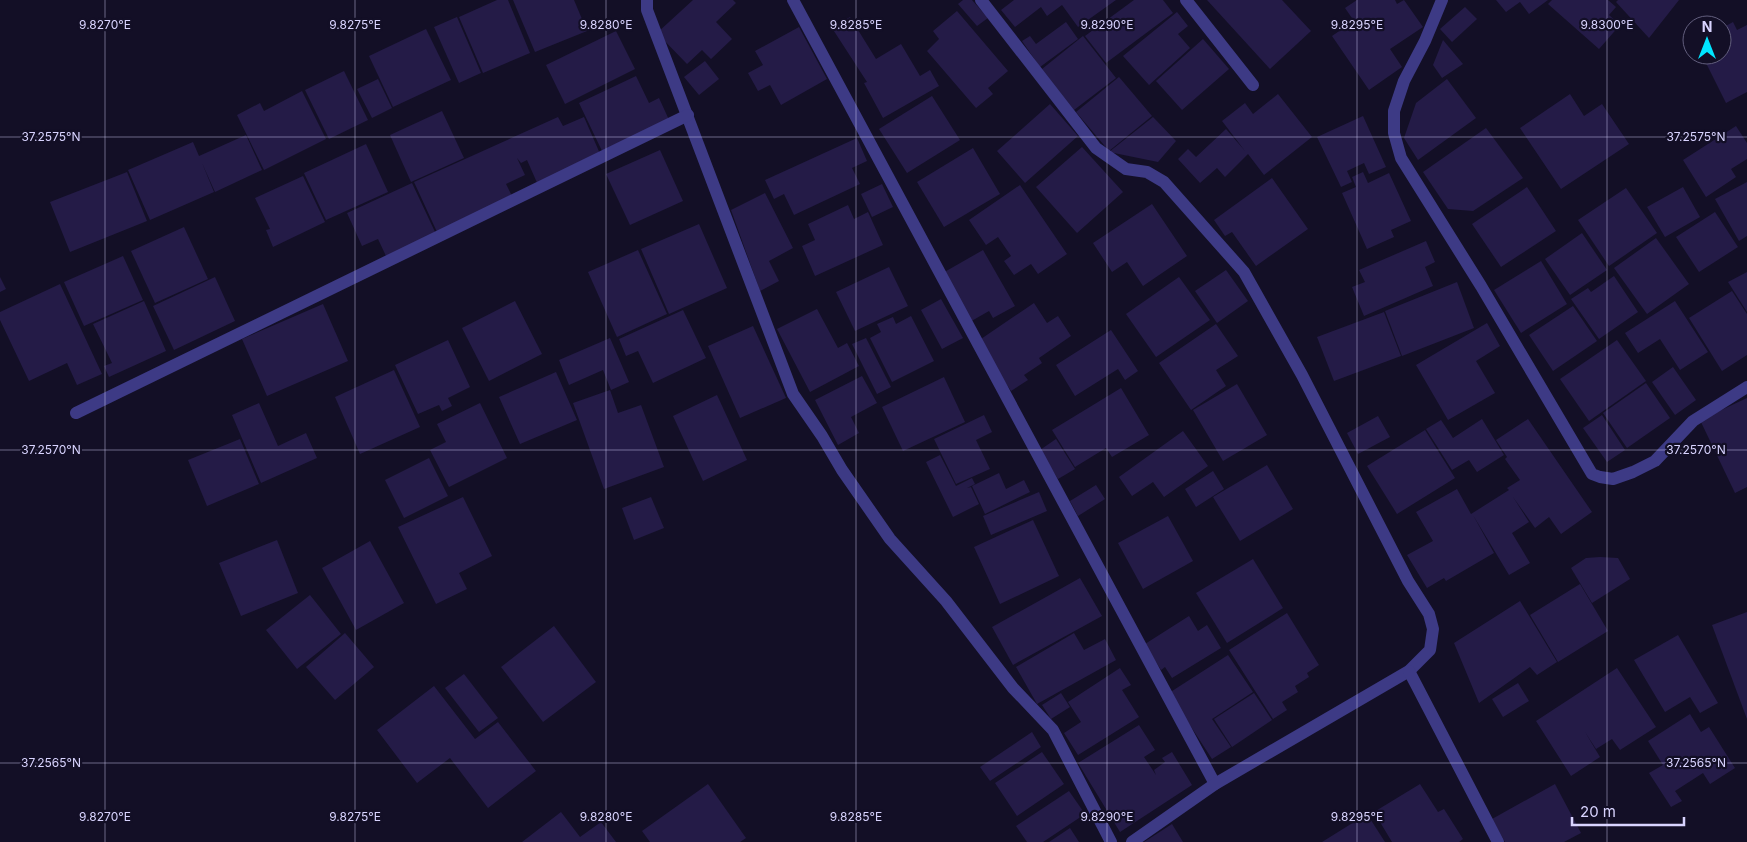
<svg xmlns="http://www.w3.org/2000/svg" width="1747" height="842" font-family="Inter,sans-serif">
  <rect width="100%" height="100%" fill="#130f26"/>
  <g fill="#241b47">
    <polygon points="497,0 508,0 530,53 483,73 459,17"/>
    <polygon points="513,0 574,0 587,31 535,52"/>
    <polygon points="693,0 733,0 736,3 716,22 732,39 711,59 702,50 687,64 657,33"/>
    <polygon points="963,0 972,0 988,18 977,26 958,4"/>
    <polygon points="1014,0 1116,0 1078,27 1062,5 1047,16 1041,7 1015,27 1001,10"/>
    <polygon points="1134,0 1163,0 1173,13 1106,63 1085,36"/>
    <polygon points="1207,0 1282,0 1311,31 1270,69"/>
    <polygon points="1357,0 1395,0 1397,4 1404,0 1423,27 1390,49 1402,67 1369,90 1332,36 1354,21 1345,8"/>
    <polygon points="1496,0 1548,0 1529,14 1520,2 1506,12"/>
    <polygon points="1552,0 1608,0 1616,7 1609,15 1620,25 1599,49 1548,4"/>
    <polygon points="1618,0 1679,0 1649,38 1616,2"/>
    <polygon points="1465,7 1477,19 1452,42 1440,29"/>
    <polygon points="957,11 1008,71 988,88 993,94 976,108 927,51 939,39 933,31"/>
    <polygon points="1177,12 1188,26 1178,34 1190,48 1149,85 1123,56"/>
    <polygon points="457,17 481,73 459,83 434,27"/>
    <polygon points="850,17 876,59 901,44 920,76 930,70 939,86 883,118 864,83 867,82 832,28"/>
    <polygon points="1066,22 1078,39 1040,67 1022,41 1030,36 1036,44"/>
    <polygon points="1733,22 1737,30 1747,25 1747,92 1726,103 1702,55 1722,55 1722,42 1727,39 1722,28"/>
    <polygon points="799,27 827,79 781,105 770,85 758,91 748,73 763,65 755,51"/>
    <polygon points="426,29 451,80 393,107 369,56"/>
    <polygon points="616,31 635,69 565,104 546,65"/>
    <polygon points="1083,36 1116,78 1074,110 1042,69"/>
    <polygon points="1203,39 1229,69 1182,110 1156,81"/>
    <polygon points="1443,40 1463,64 1442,78 1433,65"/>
    <polygon points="705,61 719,79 699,95 684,77"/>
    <polygon points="344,71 368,120 329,139 305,90"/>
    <polygon points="636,76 649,103 659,98 670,122 603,153 579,103"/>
    <polygon points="1119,77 1152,116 1109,151 1076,112"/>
    <polygon points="378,79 392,108 372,118 357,89"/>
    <polygon points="1447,79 1476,118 1418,160 1404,138 1416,103"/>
    <polygon points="302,91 326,139 264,170 237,115 260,103 264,111"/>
    <polygon points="1278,94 1312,137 1264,175 1248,154 1225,177 1217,168 1200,183 1178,159 1188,149 1196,157 1226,129 1245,151 1222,121 1245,103 1253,114"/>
    <polygon points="1570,94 1584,116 1602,104 1629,144 1561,189 1520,128"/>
    <polygon points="932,96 960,140 907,173 879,129"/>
    <polygon points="1050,104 1078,136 1025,183 997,151"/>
    <polygon points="442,111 464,158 411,182 390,135"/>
    <polygon points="1363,116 1386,167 1369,174 1364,163 1347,171 1352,182 1341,187 1317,137"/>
    <polygon points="558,117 563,126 584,117 601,156 538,185 527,160 521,163 517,158 525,175 506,184 513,198 437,232 414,182"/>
    <polygon points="1153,117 1176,141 1158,162 1109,152"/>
    <polygon points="1736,126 1747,143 1747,159 1731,169 1736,177 1706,197 1683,160"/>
    <polygon points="1486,128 1523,178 1473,211 1448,209 1423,172"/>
    <polygon points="246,135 262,170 215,192 202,163 214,192 150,220 128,170 193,142 199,156"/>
    <polygon points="857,138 867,161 852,168 860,184 794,215 784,194 774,199 765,180"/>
    <polygon points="366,144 388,192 326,220 304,173"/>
    <polygon points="1082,147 1123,192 1077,233 1036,187"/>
    <polygon points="973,148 1000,194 944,227 917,182"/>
    <polygon points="660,150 683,201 630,225 606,174"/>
    <polygon points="127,172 147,221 70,252 50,202"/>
    <polygon points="1363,172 1368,183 1389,173 1411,221 1391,230 1394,237 1367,249 1342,193 1356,187 1352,177"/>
    <polygon points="303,176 325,222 273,247 266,230 270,229 255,198"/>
    <polygon points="1272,178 1308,229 1256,266 1232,232 1225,236 1214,220"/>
    <polygon points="1747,182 1747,236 1739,241 1715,199"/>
    <polygon points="412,183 436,234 386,256 378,239 362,246 347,213"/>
    <polygon points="882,184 893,207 872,217 861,194"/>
    <polygon points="1020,185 1067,254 1038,274 1031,264 1014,275 1004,261 1011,256 998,237 986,245 969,220"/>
    <polygon points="1527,187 1556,231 1501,267 1472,224"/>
    <polygon points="1683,187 1700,217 1665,237 1647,207"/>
    <polygon points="1626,188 1657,233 1609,266 1578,220"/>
    <polygon points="765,193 793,248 769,261 779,281 760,291 731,210"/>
    <polygon points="1152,204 1187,256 1143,286 1127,262 1112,272 1093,243"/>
    <polygon points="848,205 854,219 868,212 883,245 815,276 802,246 815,240 808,224"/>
    <polygon points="1715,212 1738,247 1699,272 1676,237"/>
    <polygon points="699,224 727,288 669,314 641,249"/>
    <polygon points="184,227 208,279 155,303 131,251"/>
    <polygon points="1582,233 1607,270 1570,295 1545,259"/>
    <polygon points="1656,238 1689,284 1647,314 1614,268"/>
    <polygon points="1426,241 1435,262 1425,267 1433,286 1364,316 1352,287 1365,282 1359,270"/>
    <polygon points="638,250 667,314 617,337 588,272"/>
    <polygon points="983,250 1015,306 993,318 989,311 968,323 941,274"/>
    <polygon points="123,256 143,300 84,326 64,282"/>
    <polygon points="1541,261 1567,304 1521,333 1494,290"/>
    <polygon points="889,267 908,306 855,331 836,292"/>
    <polygon points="1226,270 1248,301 1217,323 1195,291"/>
    <polygon points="1747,272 1747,312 1728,282"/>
    <polygon points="1614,276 1638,312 1599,339 1571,299 1588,288 1591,292"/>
    <polygon points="0,277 6,289 0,292"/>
    <polygon points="215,277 235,321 174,350 153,306"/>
    <polygon points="1179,277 1210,320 1156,357 1126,314"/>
    <polygon points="1457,282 1474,328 1402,356 1385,311"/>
    <polygon points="60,284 102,374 77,385 67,363 29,381 0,320 0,312"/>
    <polygon points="1732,291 1747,314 1747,355 1722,371 1689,318"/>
    <polygon points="941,299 963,338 942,349 921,310"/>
    <polygon points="144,301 166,351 109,377 104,366 112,363 93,324"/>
    <polygon points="515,301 542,354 489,381 462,328"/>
    <polygon points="1675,301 1708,352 1680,370 1660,339 1638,353 1625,333"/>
    <polygon points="1034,303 1047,323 1058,316 1071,336 1039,358 1042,363 1024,375 1028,380 1011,391 978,341"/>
    <polygon points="323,304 348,361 267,396 242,339"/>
    <polygon points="1573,306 1597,341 1553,371 1529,335"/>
    <polygon points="817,309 838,348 847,343 859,366 810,392 777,329"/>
    <polygon points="683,310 706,358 653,383 638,351 626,356 619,339"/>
    <polygon points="1384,312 1401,356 1334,381 1317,337"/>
    <polygon points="911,316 934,361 892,382 870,338 881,332 877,324 893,317 896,324"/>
    <polygon points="1487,323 1500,346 1476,361 1495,393 1448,420 1416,365"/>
    <polygon points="1216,324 1238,356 1216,370 1226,386 1191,410 1159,363"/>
    <polygon points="753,326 786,398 740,418 708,346"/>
    <polygon points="1111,330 1138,371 1125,380 1118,369 1075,396 1056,365"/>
    <polygon points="610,338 629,382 611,390 603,370 569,385 559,360"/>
    <polygon points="866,338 891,387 877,394 852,344"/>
    <polygon points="448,340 470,387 448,398 452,406 442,411 439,405 418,414 395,365"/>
    <polygon points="1617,340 1646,381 1589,421 1560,379"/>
    <polygon points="1673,367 1696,400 1675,415 1652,382"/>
    <polygon points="394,370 420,427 360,454 335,397"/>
    <polygon points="556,372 577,420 520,444 499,397"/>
    <polygon points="862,376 877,403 851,417 859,433 838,445 815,400"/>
    <polygon points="944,377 965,422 903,451 882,407"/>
    <polygon points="1646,383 1670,418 1627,448 1603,413"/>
    <polygon points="1237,384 1267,435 1223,461 1193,410"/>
    <polygon points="1121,388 1149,435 1112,457 1106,448 1075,467 1052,430"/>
    <polygon points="610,390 618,413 641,405 664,467 604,489 573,403"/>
    <polygon points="717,395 747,460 703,481 673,416"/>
    <polygon points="1747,398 1747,487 1735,493 1700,420"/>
    <polygon points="259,403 278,446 306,433 317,458 261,483 232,415"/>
    <polygon points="480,403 507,458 449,487 430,450 446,442 437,424"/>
    <polygon points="984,415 992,432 976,440 990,469 956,484 934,439"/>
    <polygon points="1602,415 1625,450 1607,462 1583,428"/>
    <polygon points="1378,416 1390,437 1358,454 1347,433"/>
    <polygon points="1482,419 1504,455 1477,472 1469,460 1452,470 1426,429 1441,420 1453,438"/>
    <polygon points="1528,419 1592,512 1561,534 1549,517 1535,528 1513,497 1529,522 1512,533 1530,563 1509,575 1473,515 1494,553 1446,581 1444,578 1427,588 1407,555 1433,541 1416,512 1457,489 1471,514 1509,490 1507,488 1520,480 1505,459 1507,457 1496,440"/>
    <polygon points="1425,430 1455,478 1397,514 1367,466"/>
    <polygon points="1183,431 1208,466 1164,497 1153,482 1132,496 1119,477"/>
    <polygon points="240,439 259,484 207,506 188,460"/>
    <polygon points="1056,439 1075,469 1058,479 1040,450"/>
    <polygon points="940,455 956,486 972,478 975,484 967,488 971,487 979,504 953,517 926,462"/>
    <polygon points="429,458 448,496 404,518 385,480"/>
    <polygon points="1267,465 1293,509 1240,541 1213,497"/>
    <polygon points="1213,471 1224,489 1196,507 1185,489"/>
    <polygon points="999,473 1006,489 1024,480 1030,492 985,514 972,486"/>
    <polygon points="1096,485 1105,499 1078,516 1070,501"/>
    <polygon points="1039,492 1047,511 991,535 983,516"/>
    <polygon points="463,497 492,556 459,573 467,589 436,604 398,527"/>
    <polygon points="651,497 664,528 634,540 622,508"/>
    <polygon points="1168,516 1193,561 1143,589 1118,543"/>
    <polygon points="1033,520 1059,576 1000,604 974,547"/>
    <polygon points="277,540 298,593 241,616 219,563"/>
    <polygon points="370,541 404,603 356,630 322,568"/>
    <polygon points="1600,557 1618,558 1630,579 1592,603 1571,568 1586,558"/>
    <polygon points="1253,559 1283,608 1227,643 1196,593"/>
    <polygon points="1080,578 1102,616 1013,665 992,627"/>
    <polygon points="1580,584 1608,631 1558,662 1530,615"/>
    <polygon points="310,595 341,634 297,669 266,630"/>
    <polygon points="1520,601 1557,662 1537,675 1530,667 1479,703 1454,643"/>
    <polygon points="1747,612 1747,719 1712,625"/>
    <polygon points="1287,613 1319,665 1307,673 1309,677 1295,686 1298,692 1282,702 1287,710 1273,719 1229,650"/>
    <polygon points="1189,616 1198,631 1207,625 1221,648 1172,678 1165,667 1161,670 1145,644"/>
    <polygon points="554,626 596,682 543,722 501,667"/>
    <polygon points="345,633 374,667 335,700 306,667"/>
    <polygon points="1074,633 1084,650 1105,639 1116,660 1037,704 1016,667"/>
    <polygon points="1678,635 1718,703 1700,713 1690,697 1665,712 1634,660"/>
    <polygon points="1228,655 1253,692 1212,719 1231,747 1212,759 1169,693"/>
    <polygon points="1120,668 1131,685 1122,690 1139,717 1078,755 1064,733 1081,722 1068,702"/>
    <polygon points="1617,668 1656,727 1620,750 1612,739 1596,749 1585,732 1600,757 1571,776 1536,721"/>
    <polygon points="464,674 498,718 479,732 445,688"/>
    <polygon points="1518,683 1529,701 1503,717 1492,699"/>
    <polygon points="434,686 475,739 498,722 536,771 488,808 450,758 417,783 377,730"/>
    <polygon points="1061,693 1070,707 1051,719 1042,705"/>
    <polygon points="1254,693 1272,720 1232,747 1214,719"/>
    <polygon points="1690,714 1701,732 1709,727 1735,768 1710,784 1703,773 1675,791 1682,801 1671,807 1649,773 1663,765 1648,741"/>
    <polygon points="1139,725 1155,750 1144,757 1156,775 1154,770 1165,762 1162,758 1172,752 1192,785 1120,832 1078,763"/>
    <polygon points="1032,732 1041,747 990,781 980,767"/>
    <polygon points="1042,752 1064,784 1017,816 995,783"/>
    <polygon points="708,784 746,838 740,842 650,842 642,831"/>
    <polygon points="1420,784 1438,812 1444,809 1463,839 1459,842 1392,842 1374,812"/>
    <polygon points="1555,784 1581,833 1564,842 1505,842 1492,819"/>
    <polygon points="1069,791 1085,814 1043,842 1027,842 1016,826"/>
    <polygon points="561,812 580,837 601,822 616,842 522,842"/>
    <polygon points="1367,814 1385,842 1322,842"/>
    <polygon points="1172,824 1183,842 1144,842"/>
    <polygon points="1070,828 1079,842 1049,842"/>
  </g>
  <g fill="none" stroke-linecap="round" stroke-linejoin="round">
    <g stroke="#3d3a85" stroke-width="12">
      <polyline points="647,0 647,10 793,394 822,436 842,470 890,539 946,601 1013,688 1053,730 1111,842"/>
      <polyline points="793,0 1215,784"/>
      <polyline points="981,0 1096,148 1126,169 1147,172 1164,182 1244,272 1302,375 1408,581 1429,614 1433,629 1430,650 1409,671 1215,784 1132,842"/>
      <polyline points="1186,0 1253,85"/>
      <polyline points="1442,0 1425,41 1404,81 1394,111 1394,133 1401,158 1481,286 1592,474 1600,477 1613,479 1633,472 1655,461 1693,421 1747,387"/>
      <polyline points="76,413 688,115"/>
      <polyline points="1409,671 1498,842"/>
    </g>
  </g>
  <path fill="none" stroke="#d9d4ff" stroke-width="1" stroke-opacity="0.45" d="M105,0v842M355,0v842M606,0v842M856,0v842M1107,0v842M1357,0v842M1607,0v842M0,137h1747M0,450h1747M0,763h1747"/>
  <g font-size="12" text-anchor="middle" fill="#d9d4ff" stroke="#130f26" stroke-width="4.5" stroke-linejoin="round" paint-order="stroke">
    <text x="105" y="29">9.8270°E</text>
    <text x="355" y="29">9.8275°E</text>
    <text x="606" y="29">9.8280°E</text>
    <text x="856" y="29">9.8285°E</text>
    <text x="1107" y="29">9.8290°E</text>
    <text x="1357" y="29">9.8295°E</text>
    <text x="1607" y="29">9.8300°E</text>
    <text x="51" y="141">37.2575°N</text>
    <text x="1696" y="141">37.2575°N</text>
    <text x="51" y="454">37.2570°N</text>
    <text x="1696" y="454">37.2570°N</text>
    <text x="51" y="767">37.2565°N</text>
    <text x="1696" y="767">37.2565°N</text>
    <text x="105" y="821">9.8270°E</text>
    <text x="355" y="821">9.8275°E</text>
    <text x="606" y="821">9.8280°E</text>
    <text x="856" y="821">9.8285°E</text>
    <text x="1107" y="821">9.8290°E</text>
    <text x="1357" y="821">9.8295°E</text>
  </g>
  <g transform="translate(1707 40)"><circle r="24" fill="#130f26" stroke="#625e7d"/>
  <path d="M0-4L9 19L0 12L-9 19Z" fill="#00e5ff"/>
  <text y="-8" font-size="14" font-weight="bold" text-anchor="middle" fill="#d9d4ff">N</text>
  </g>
  <path d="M1572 817v8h112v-8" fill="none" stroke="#d9d4ff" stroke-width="2.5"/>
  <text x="1580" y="817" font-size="15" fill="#d9d4ff" stroke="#130f26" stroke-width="4" paint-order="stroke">20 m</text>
</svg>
